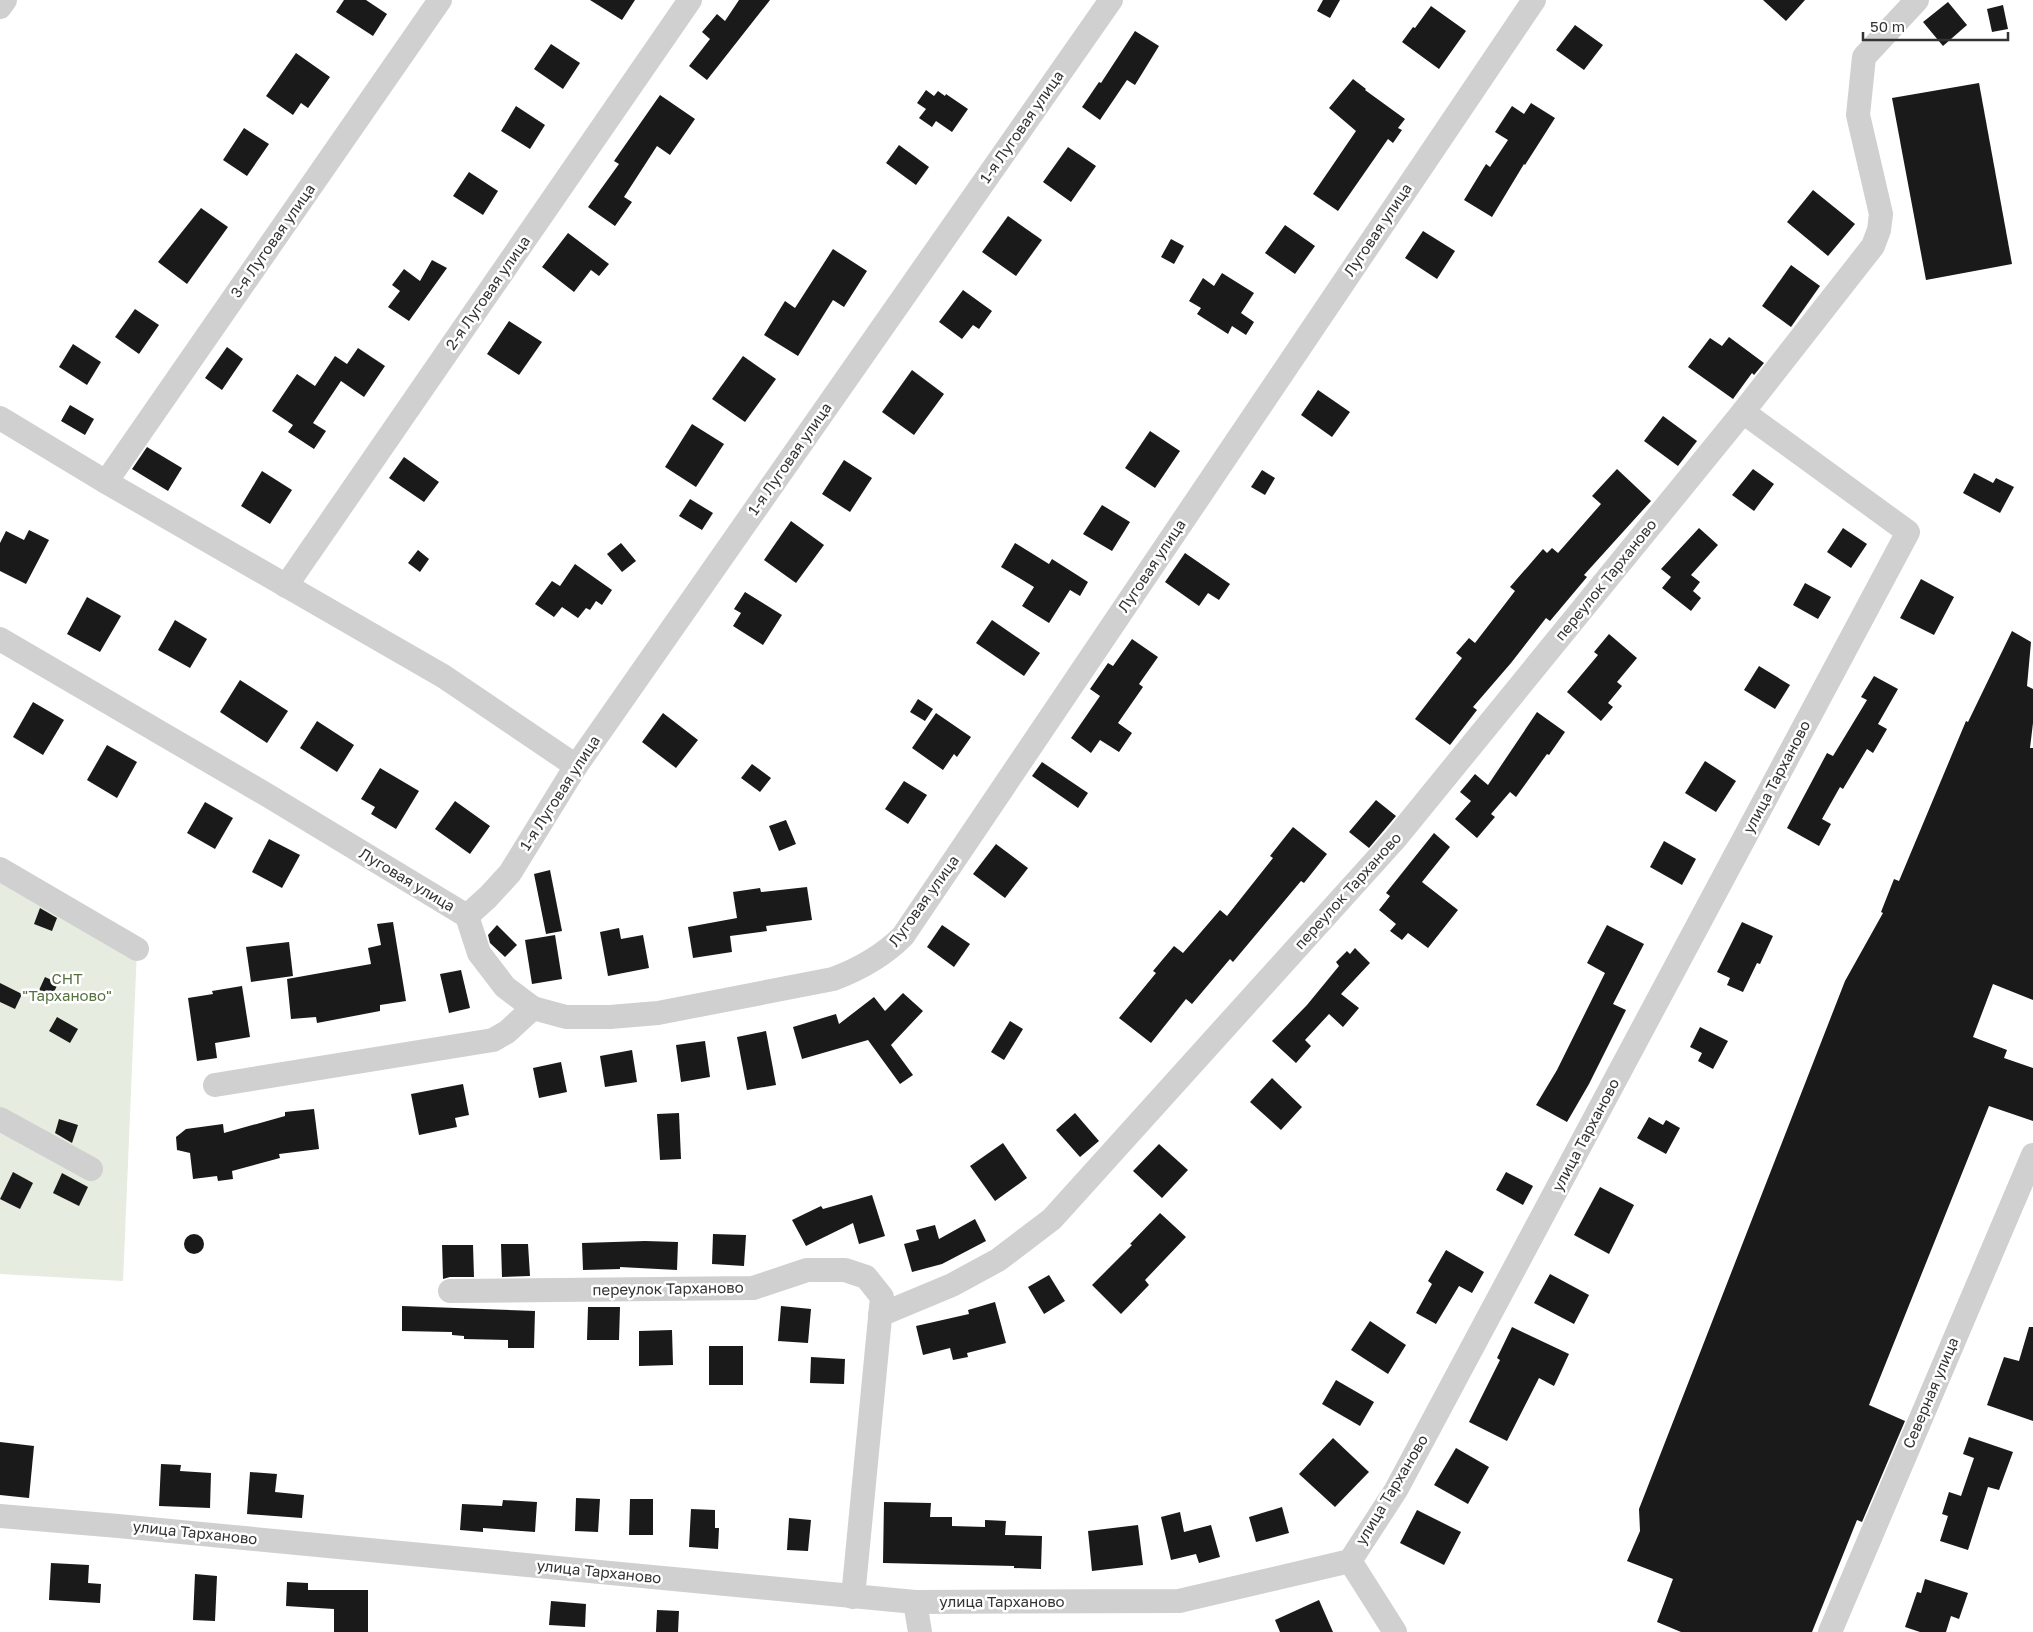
<svg xmlns="http://www.w3.org/2000/svg" width="2033" height="1632" font-family="'Golos Text',sans-serif">
  <rect width="100%" height="100%" fill="#fff"/>
  <polygon fill="#e6ecdf" points="0,869 137,949 123,1281 0,1274"/>
  <g fill="#1a1a1a">
    <polygon points="344,0 366,0 387,14 373,36 336,12"/>
    <polygon points="590,0 635,0 622,20"/>
    <polygon points="739,0 770,0 707,80 689,66 710,39 702,32 717,14 725,21"/>
    <polygon points="1323,0 1340,0 1330,18 1317,11"/>
    <polygon points="1763,0 1805,0 1786,21"/>
    <polygon points="1948,2 1967,25 1943,46 1923,22"/>
    <polygon points="2003,5 2008,29 1992,32 1987,9"/>
    <polygon points="1431,6 1466,31 1439,69 1402,42 1413,27 1415,28"/>
    <polygon points="1575,25 1603,45 1584,70 1556,50"/>
    <polygon points="1135,31 1159,46 1135,85 1127,80 1100,120 1082,107 1099,82 1101,83"/>
    <polygon points="551,44 580,63 563,89 534,69"/>
    <polygon points="296,53 330,77 308,108 301,103 293,115 266,96"/>
    <polygon points="1353,79 1366,89 1365,90 1405,119 1398,128 1402,130 1393,143 1388,139 1338,211 1313,194 1356,131 1329,108"/>
    <polygon points="1979,83 2012,264 1926,280 1892,98"/>
    <polygon points="926,90 934,96 938,91 945,96 946,94 968,109 952,132 936,121 932,127 919,118 926,109 917,103"/>
    <polygon points="660,95 695,119 670,155 657,146 624,197 632,202 615,226 588,207 619,164 614,161"/>
    <polygon points="1531,103 1555,118 1525,165 1524,164 1492,217 1464,200 1486,164 1490,167 1508,140 1495,132 1512,106 1524,114"/>
    <polygon points="516,106 545,125 530,149 501,131"/>
    <polygon points="244,128 269,144 247,176 223,160"/>
    <polygon points="899,145 929,167 916,185 886,163"/>
    <polygon points="1068,147 1096,166 1071,202 1043,182"/>
    <polygon points="469,172 498,191 483,215 453,196"/>
    <polygon points="1813,190 1855,224 1828,256 1787,222"/>
    <polygon points="201,208 228,227 187,284 158,262"/>
    <polygon points="1008,216 1042,240 1016,276 982,252"/>
    <polygon points="1285,225 1315,246 1295,274 1265,253"/>
    <polygon points="1423,231 1455,251 1437,279 1405,258"/>
    <polygon points="568,233 609,264 599,276 591,270 574,292 542,267"/>
    <polygon points="1171,239 1184,246 1174,264 1161,257"/>
    <polygon points="833,249 867,271 844,307 833,300 798,356 764,335 785,301 795,308"/>
    <polygon points="432,260 447,268 409,321 388,307 400,291 392,285 404,269 420,281"/>
    <polygon points="1791,265 1820,286 1791,327 1762,306"/>
    <polygon points="1222,273 1254,293 1241,313 1254,322 1246,335 1232,326 1228,334 1197,314 1201,308 1189,301 1203,278 1214,286"/>
    <polygon points="963,290 992,311 979,329 973,325 962,339 939,322"/>
    <polygon points="135,309 159,325 139,354 115,337"/>
    <polygon points="509,321 542,342 519,375 487,354"/>
    <polygon points="1729,337 1764,363 1754,375 1752,373 1733,399 1688,367 1710,338 1722,346"/>
    <polygon points="73,344 101,362 87,385 59,367"/>
    <polygon points="227,347 243,359 222,390 205,378"/>
    <polygon points="358,348 385,366 364,397 341,381 313,423 326,431 314,449 288,432 293,425 272,411 297,374 315,386 335,356 347,364"/>
    <polygon points="743,356 776,379 745,422 712,399"/>
    <polygon points="912,370 944,394 914,435 882,412"/>
    <polygon points="1318,390 1350,412 1332,437 1301,415"/>
    <polygon points="70,405 94,419 85,435 61,421"/>
    <polygon points="1663,416 1697,441 1678,466 1644,441"/>
    <polygon points="692,424 724,444 696,487 665,467"/>
    <polygon points="1150,431 1180,451 1155,488 1125,468"/>
    <polygon points="147,447 182,468 168,491 132,469"/>
    <polygon points="404,457 439,482 424,502 389,478"/>
    <polygon points="844,460 872,478 850,512 822,494"/>
    <polygon points="1617,469 1651,501 1584,575 1587,577 1550,621 1546,618 1511,663 1473,707 1477,710 1450,745 1415,719 1462,658 1456,653 1469,638 1475,643 1515,591 1510,587 1543,549 1547,553 1552,548 1558,553 1601,504 1592,496"/>
    <polygon points="1753,469 1774,484 1754,511 1732,495"/>
    <polygon points="1262,470 1275,478 1265,495 1251,487"/>
    <polygon points="262,471 292,490 270,524 241,506"/>
    <polygon points="1974,473 1993,483 1996,478 2014,487 2000,513 1963,493"/>
    <polygon points="690,499 713,513 702,530 679,516"/>
    <polygon points="1102,505 1130,522 1112,551 1083,534"/>
    <polygon points="791,521 824,545 796,583 764,560"/>
    <polygon points="1699,528 1718,545 1691,575 1700,582 1693,591 1701,598 1691,611 1662,588 1671,577 1661,569"/>
    <polygon points="1843,528 1867,544 1851,568 1827,552"/>
    <polygon points="29,530 49,540 26,584 0,571 0,543 6,531 24,540"/>
    <polygon points="621,543 636,561 622,572 607,554"/>
    <polygon points="1015,543 1049,564 1052,559 1088,582 1080,596 1070,590 1049,623 1022,606 1034,587 1001,567"/>
    <polygon points="418,550 429,559 420,572 408,563"/>
    <polygon points="1185,553 1230,584 1219,600 1208,593 1199,606 1165,582"/>
    <polygon points="575,564 612,590 602,605 596,601 590,610 586,608 578,618 562,607 554,617 535,604 552,581 560,586"/>
    <polygon points="1921,579 1954,597 1934,635 1900,618"/>
    <polygon points="1805,583 1831,597 1818,619 1793,605"/>
    <polygon points="745,592 782,615 763,645 733,626 741,613 734,609"/>
    <polygon points="87,597 121,616 100,652 67,634"/>
    <polygon points="175,620 207,639 190,668 158,650"/>
    <polygon points="992,620 1040,653 1024,676 976,643"/>
    <polygon points="2012,631 2031,642 2027,686 2033,689 2033,723 2030,748 2033,748 2033,1000 1993,984 1973,1037 2007,1050 2004,1058 2033,1068 2033,1121 1989,1106 1869,1405 1905,1421 1862,1522 1857,1520 1812,1632 1681,1632 1657,1622 1673,1579 1627,1561 1640,1531 1639,1509 1845,981 1883,913 1881,912 1894,879 1899,881 1966,721 1968,722"/>
    <polygon points="1609,634 1637,658 1617,682 1622,686 1608,703 1613,707 1601,721 1567,692 1598,655 1594,652"/>
    <polygon points="1132,639 1158,657 1139,684 1143,687 1118,723 1132,733 1119,752 1100,740 1091,753 1071,738 1100,696 1090,689 1108,663 1113,666"/>
    <polygon points="1759,666 1790,685 1775,709 1744,690"/>
    <polygon points="1874,676 1898,689 1878,724 1887,729 1873,753 1867,749 1843,789 1840,787 1822,819 1831,824 1819,846 1787,828 1827,753 1833,756 1867,700 1861,697"/>
    <polygon points="240,680 288,711 267,743 220,712"/>
    <polygon points="918,699 933,709 925,721 910,712"/>
    <polygon points="33,702 64,720 43,755 13,737"/>
    <polygon points="1537,712 1565,732 1549,755 1547,754 1516,797 1510,792 1491,814 1495,817 1477,838 1455,819 1471,801 1460,792 1475,774 1488,785"/>
    <polygon points="663,713 698,740 676,768 642,742"/>
    <polygon points="936,713 971,737 957,757 954,754 943,770 912,748"/>
    <polygon points="317,721 354,745 337,772 300,748"/>
    <polygon points="107,745 137,762 117,798 87,780"/>
    <polygon points="1705,761 1736,781 1716,812 1685,793"/>
    <polygon points="1042,762 1088,793 1078,808 1032,776"/>
    <polygon points="752,764 771,778 760,792 741,778"/>
    <polygon points="380,768 419,791 396,829 371,814 375,807 361,799"/>
    <polygon points="904,781 927,795 908,824 885,809"/>
    <polygon points="1376,800 1396,816 1369,848 1349,832"/>
    <polygon points="455,801 490,826 470,854 435,829"/>
    <polygon points="205,802 233,818 215,849 187,833"/>
    <polygon points="786,820 796,844 779,851 769,826"/>
    <polygon points="1293,827 1327,854 1304,883 1301,881 1233,962 1230,959 1192,1004 1186,999 1151,1043 1119,1018 1156,973 1153,971 1174,946 1183,953 1220,910 1227,916 1273,858 1270,856"/>
    <polygon points="1434,833 1450,847 1422,882 1458,910 1428,948 1408,933 1402,940 1390,931 1396,924 1379,910 1390,896 1386,893"/>
    <polygon points="269,839 300,855 282,888 252,872"/>
    <polygon points="1664,841 1696,859 1682,885 1650,867"/>
    <polygon points="996,844 1028,868 1005,898 973,874"/>
    <polygon points="550,870 562,931 546,934 534,874"/>
    <polygon points="807,887 812,920 766,926 767,931 730,936 732,952 693,958 688,927 737,918 733,892 760,888 761,892"/>
    <polygon points="40,908 57,918 52,931 34,924"/>
    <polygon points="393,922 406,1001 380,1005 380,1011 317,1023 316,1017 291,1019 287,979 371,964 368,948 381,945 377,924"/>
    <polygon points="1742,922 1773,936 1760,964 1757,963 1743,992 1727,985 1730,978 1717,972"/>
    <polygon points="497,925 517,945 505,957 490,943 488,935"/>
    <polygon points="942,925 970,944 954,967 927,947"/>
    <polygon points="1607,925 1644,944 1613,1004 1626,1010 1589,1084 1567,1122 1536,1105 1557,1070 1605,973 1587,963"/>
    <polygon points="619,928 621,939 643,935 649,968 608,976 600,932"/>
    <polygon points="555,935 562,979 532,984 525,940"/>
    <polygon points="289,942 293,976 251,982 246,947"/>
    <polygon points="1355,948 1370,963 1341,994 1359,1008 1343,1027 1329,1014 1305,1040 1311,1046 1296,1063 1272,1041 1307,1005 1339,966 1336,962 1347,951 1350,954"/>
    <polygon points="461,970 470,1008 449,1013 440,974"/>
    <polygon points="45,977 58,983 49,1004 35,999"/>
    <polygon points="0,983 22,994 15,1009 0,1002"/>
    <polygon points="242,986 250,1037 215,1043 217,1058 197,1061 188,998 213,994 212,991"/>
    <polygon points="903,993 923,1011 891,1045 913,1075 900,1084 868,1040 802,1059 793,1027 836,1014 839,1024 874,997 885,1011"/>
    <polygon points="57,1017 78,1029 70,1043 49,1031"/>
    <polygon points="1010,1021 1023,1029 1004,1060 991,1052"/>
    <polygon points="1700,1027 1728,1041 1713,1069 1698,1061 1702,1053 1690,1047"/>
    <polygon points="766,1031 776,1085 747,1090 737,1037"/>
    <polygon points="705,1041 710,1077 681,1082 676,1045"/>
    <polygon points="632,1050 637,1082 605,1087 600,1056"/>
    <polygon points="561,1062 567,1092 539,1098 533,1068"/>
    <polygon points="1272,1078 1302,1107 1281,1130 1250,1102"/>
    <polygon points="463,1084 469,1115 455,1118 457,1127 419,1135 411,1094"/>
    <polygon points="314,1109 319,1149 279,1154 280,1158 232,1171 233,1179 218,1181 217,1176 193,1179 190,1153 177,1150 176,1137 186,1129 223,1124 224,1133 285,1116 285,1112"/>
    <polygon points="679,1113 681,1159 660,1160 657,1114"/>
    <polygon points="1075,1113 1099,1141 1080,1157 1056,1130"/>
    <polygon points="1649,1117 1663,1125 1666,1120 1680,1128 1666,1154 1637,1138"/>
    <polygon points="59,1119 78,1125 72,1143 55,1133"/>
    <polygon points="1003,1143 1027,1178 995,1201 970,1166"/>
    <polygon points="1159,1144 1188,1170 1162,1198 1133,1171"/>
    <polygon points="13,1172 33,1183 20,1209 0,1199"/>
    <polygon points="1506,1172 1533,1186 1523,1205 1496,1190"/>
    <polygon points="62,1173 88,1187 79,1206 53,1193"/>
    <polygon points="1600,1187 1634,1205 1609,1254 1574,1235"/>
    <polygon points="872,1195 885,1236 859,1244 853,1223 806,1246 792,1220 821,1206 823,1209"/>
    <polygon points="1160,1213 1186,1237 1145,1280 1149,1285 1121,1314 1092,1285 1132,1245 1130,1244"/>
    <polygon points="975,1219 986,1241 942,1264 912,1272 904,1244 919,1240 916,1230 935,1225 939,1239"/>
    <polygon points="713,1234 746,1235 744,1266 712,1264"/>
    <circle cx="194" cy="1244" r="10"/>
    <polygon points="645,1241 678,1242 677,1270 620,1267 620,1269 583,1270 582,1243"/>
    <polygon points="501,1244 528,1244 530,1276 502,1277"/>
    <polygon points="442,1245 473,1245 474,1277 450,1277 443,1279"/>
    <polygon points="1446,1250 1484,1272 1472,1293 1459,1286 1436,1324 1416,1313 1432,1284 1428,1281"/>
    <polygon points="1550,1274 1589,1295 1574,1324 1534,1303"/>
    <polygon points="1049,1275 1065,1301 1044,1314 1028,1287"/>
    <polygon points="995,1302 1006,1343 967,1353 968,1357 953,1360 950,1348 923,1355 916,1326 969,1314 968,1310"/>
    <polygon points="402,1306 535,1311 534,1348 508,1348 508,1340 464,1339 464,1336 452,1335 452,1332 402,1331"/>
    <polygon points="781,1306 811,1309 808,1343 778,1341"/>
    <polygon points="588,1307 620,1307 619,1340 587,1340"/>
    <polygon points="1370,1321 1406,1345 1388,1374 1351,1350"/>
    <polygon points="1512,1327 1569,1354 1554,1386 1539,1378 1507,1441 1469,1422 1500,1360 1497,1358"/>
    <polygon points="2029,1327 2033,1327 2033,1421 1987,1405 2004,1357 2019,1361"/>
    <polygon points="672,1330 673,1365 639,1366 639,1331"/>
    <rect x="709" y="1346" width="34" height="39"/>
    <polygon points="811,1357 845,1359 844,1384 810,1383"/>
    <polygon points="1336,1380 1374,1402 1360,1426 1322,1404"/>
    <polygon points="1969,1437 2013,1452 1999,1490 1988,1487 1968,1550 1940,1541 1948,1516 1942,1514 1949,1492 1961,1496 1974,1458 1963,1454"/>
    <polygon points="1333,1438 1369,1472 1335,1507 1299,1474"/>
    <polygon points="0,1442 34,1446 29,1498 0,1495"/>
    <polygon points="1456,1448 1489,1467 1468,1504 1434,1485"/>
    <polygon points="161,1464 181,1465 180,1471 211,1473 210,1508 159,1506"/>
    <polygon points="250,1472 277,1474 275,1492 304,1495 302,1518 247,1514"/>
    <polygon points="576,1498 600,1499 598,1532 575,1531"/>
    <polygon points="630,1499 653,1499 653,1535 629,1535"/>
    <polygon points="503,1500 537,1502 535,1532 483,1528 483,1532 460,1530 462,1504 502,1506"/>
    <polygon points="884,1502 931,1503 930,1517 952,1517 952,1526 985,1527 985,1520 1006,1521 1005,1535 1042,1536 1041,1569 1014,1568 1014,1566 883,1563"/>
    <polygon points="1282,1507 1289,1533 1256,1542 1249,1517"/>
    <polygon points="691,1509 715,1510 715,1528 719,1528 718,1549 689,1547"/>
    <polygon points="1417,1510 1461,1532 1444,1565 1400,1543"/>
    <polygon points="1180,1512 1184,1532 1211,1525 1220,1557 1199,1563 1196,1554 1171,1560 1161,1517"/>
    <polygon points="789,1518 811,1520 808,1551 787,1550"/>
    <polygon points="1138,1525 1143,1565 1092,1571 1088,1531"/>
    <polygon points="51,1563 89,1565 88,1583 101,1584 100,1603 49,1600"/>
    <polygon points="195,1574 217,1576 215,1621 193,1620"/>
    <polygon points="1925,1579 1968,1593 1959,1619 1951,1616 1946,1632 1920,1632 1905,1627 1917,1592 1921,1593"/>
    <polygon points="287,1582 308,1583 308,1590 368,1590 368,1632 334,1632 334,1609 286,1606"/>
    <polygon points="1319,1600 1333,1632 1280,1632 1275,1620"/>
    <polygon points="551,1601 586,1604 585,1627 549,1625"/>
    <polygon points="657,1610 679,1611 678,1632 656,1632"/>
  </g>
  <g fill="none" stroke-linecap="round" stroke-linejoin="round">
    <g stroke="#d0d0d0" stroke-width="24">
      <polyline points="0,7 5,0"/>
      <polyline points="0,418 106,482 443,676 576,766"/>
      <polyline points="106,482 440,0"/>
      <polyline points="286,586 690,0"/>
      <path d="M0,639l267,156 200,121 12,37 26,34 28,21 33,9h44l48,-4 175,-34c27,-10 50,-23 70,-43l631,-936"/>
      <polyline points="0,869 137,949"/>
      <polyline points="467,916 488,897 510,873 576,766 1111,0"/>
      <polyline points="215,1085 493,1040 507,1032 533,1008"/>
      <polyline points="0,1119 91,1169"/>
      <polyline points="450,1291 753,1288 807,1270 845,1270 866,1277 882,1297 853,1597"/>
      <polyline points="880,1315 952,1285 998,1260 1052,1219 1396,838 1743,412 1873,246 1879,230 1881,214 1858,115 1864,57 1917,0"/>
      <polyline points="0,1516 118,1526 915,1602 1179,1601 1350,1561 1396,1490 1908,532 1743,412"/>
      <polyline points="1350,1561 1395,1632"/>
      <polyline points="915,1602 920,1632"/>
      <polyline points="1830,1632 2033,1155"/>
    </g>
  </g>
  <g text-anchor="middle" stroke-width="5" stroke-linejoin="round" paint-order="stroke">
    <g font-size="15" fill="#333" stroke="#fff">
      <text transform="translate(1022 127) rotate(-55)" y="5">1-я Луговая улица</text>
      <text transform="translate(1378 230) rotate(-56)" y="5">Луговая улица</text>
      <text transform="translate(273 241) rotate(-55)" y="5">3-я Луговая улица</text>
      <text transform="translate(488 293) rotate(-55)" y="5">2-я Луговая улица</text>
      <text transform="translate(790 459) rotate(-55)" y="5">1-я Луговая улица</text>
      <text transform="translate(1152 566) rotate(-56)" y="5">Луговая улица</text>
      <text transform="translate(1606 580) rotate(-51)" y="5">переулок Тарханово</text>
      <text transform="translate(1777 777) rotate(-62)" y="5">улица Тарханово</text>
      <text transform="translate(560 793) rotate(-57)" y="5">1-я Луговая улица</text>
      <text transform="translate(407 880) rotate(31)" y="5">Луговая улица</text>
      <text transform="translate(1348 891) rotate(-48)" y="5">переулок Тарханово</text>
      <text transform="translate(924 901) rotate(-54)" y="5">Луговая улица</text>
      <text transform="translate(1586 1135) rotate(-62)" y="5">улица Тарханово</text>
      <text transform="translate(668 1289) rotate(-1)" y="5">переулок Тарханово</text>
      <text transform="translate(1931 1393) rotate(-67)" y="5">Северная улица</text>
      <text transform="translate(1392 1490) rotate(-59)" y="5">улица Тарханово</text>
      <text transform="translate(195 1533) rotate(6)" y="5">улица Тарханово</text>
      <text transform="translate(599 1572) rotate(6)" y="5">улица Тарханово</text>
      <text x="1002" y="1607">улица Тарханово</text>
    </g>
    <g font-size="15" fill="#56703f" stroke="#fff">
      <text x="67" y="984">СНТ<tspan x="67" dy="17">"Тарханово"</tspan></text>
    </g>
  </g>
  <path d="M1863 32v8h145v-8" fill="none" stroke="#333333" stroke-width="2.5"/>
  <text x="1870" y="32" font-size="15" fill="#333333" stroke="#ffffff" stroke-width="4" paint-order="stroke">50 m</text>
</svg>
